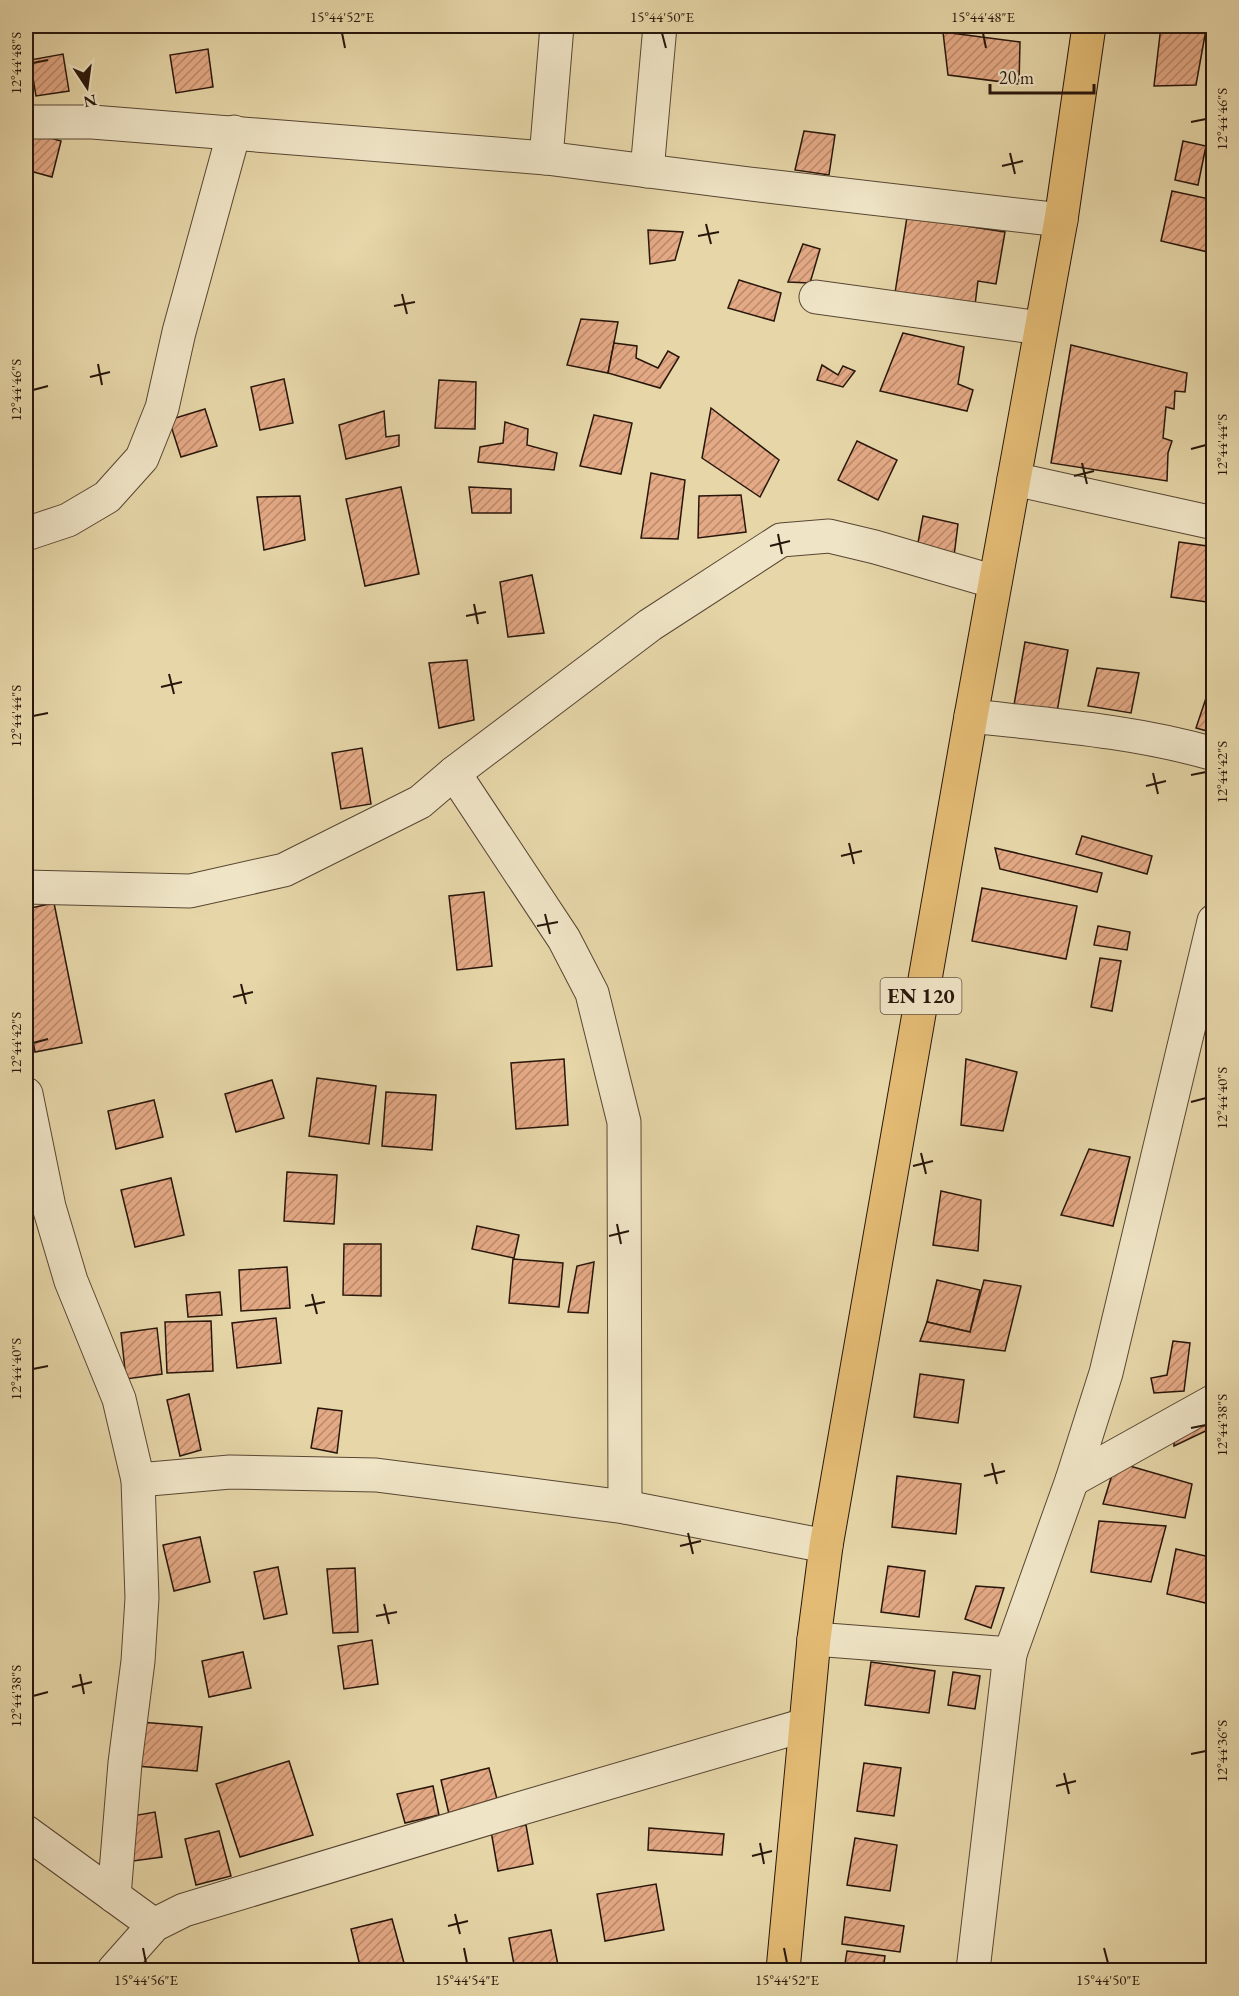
<svg xmlns="http://www.w3.org/2000/svg" width="1239" height="1996" font-family="'EB Garamond',serif">
  <defs>
    <pattern id="building-hatch" width="6" height="6" patternUnits="userSpaceOnUse" patternTransform="scale(1.5)"><rect width="6" height="6" fill="#e4a985"/><path d="M-1 1l2-2M0 6l6-6M5 7l2-2" fill="none" stroke="#b9896b"/></pattern>
  </defs>
  <rect width="100%" height="100%" fill="#e6d6a8"/>
  <filter id="stains"><feTurbulence type="fractalNoise" baseFrequency=".00333" numOctaves="4"/><feColorMatrix values="0 0 0 0 .2 0 0 0 0 .09 0 0 0 0 .02 0 0 0 .5 -.17"/></filter>
  <radialGradient id="worn" r=".72"><stop offset=".6" stop-color="#630" stop-opacity="0"/><stop offset="1" stop-color="#630" stop-opacity=".3"/></radialGradient>
  <g fill="url(#building-hatch)" stroke="#28160b" stroke-width="1.5">
    <polygon points="1161,26 1214,26 1214,37 1205,35 1196,85 1154,86"/>
    <polygon points="943,32 1020,42 1019,84 948,75"/>
    <polygon points="208,49 213,87 176,93 170,55"/>
    <polygon points="63,54 69,91 36,96 30,60"/>
    <polygon points="26,131 61,141 52,177 26,170"/>
    <polygon points="804,131 835,135 829,175 795,170"/>
    <polygon points="1183,141 1206,146 1198,185 1175,180"/>
    <polygon points="1172,191 1214,200 1214,229 1208,252 1161,241"/>
    <polygon points="907,217 1005,232 996,284 978,281 975,305 895,293"/>
    <polygon points="648,230 683,232 675,260 650,264"/>
    <polygon points="803,244 820,249 810,283 788,282"/>
    <polygon points="739,280 781,293 774,321 728,308"/>
    <polygon points="581,319 618,322 608,373 567,365"/>
    <polygon points="903,333 964,347 958,384 973,390 967,411 880,391"/>
    <polygon points="614,343 637,346 636,358 658,368 668,351 679,357 660,388 608,373"/>
    <polygon points="1071,345 1187,373 1185,392 1175,391 1174,409 1166,407 1163,438 1172,441 1168,453 1167,481 1051,463"/>
    <polygon points="822,365 838,375 843,366 855,371 843,387 817,380"/>
    <polygon points="284,379 293,423 260,430 251,387"/>
    <polygon points="439,380 476,382 475,429 435,428"/>
    <polygon points="711,408 779,460 760,497 702,458"/>
    <polygon points="205,409 217,446 181,457 169,420"/>
    <polygon points="384,411 386,437 399,435 399,446 346,459 339,425"/>
    <polygon points="594,415 632,423 621,474 580,466"/>
    <polygon points="505,422 528,429 527,445 557,453 554,470 478,462 480,447 503,443"/>
    <polygon points="857,441 897,460 878,500 838,480"/>
    <polygon points="651,473 685,480 678,539 641,538"/>
    <polygon points="401,487 419,574 365,586 346,499"/>
    <polygon points="469,487 511,489 511,513 472,513"/>
    <polygon points="741,495 746,532 698,538 699,496"/>
    <polygon points="300,496 305,540 264,550 257,497"/>
    <polygon points="923,516 958,524 954,556 917,548"/>
    <polygon points="1179,542 1214,547 1214,603 1171,597"/>
    <polygon points="532,575 544,633 508,637 500,582"/>
    <polygon points="1025,642 1068,650 1057,712 1014,705"/>
    <polygon points="467,660 474,720 439,728 429,663"/>
    <polygon points="1097,668 1139,673 1131,713 1088,706"/>
    <polygon points="1209,689 1214,690 1214,733 1196,728"/>
    <polygon points="362,748 371,804 341,809 332,753"/>
    <polygon points="1082,836 1152,856 1147,874 1076,854"/>
    <polygon points="995,848 1102,873 1097,892 1000,869"/>
    <polygon points="982,888 1077,906 1066,959 972,941"/>
    <polygon points="484,892 492,966 457,970 449,896"/>
    <polygon points="54,903 82,1043 35,1052 26,1005 26,909"/>
    <polygon points="1098,926 1130,932 1127,950 1094,945"/>
    <polygon points="1100,958 1121,961 1112,1011 1091,1007"/>
    <polygon points="564,1059 568,1125 516,1129 511,1063"/>
    <polygon points="966,1059 1017,1072 1003,1131 961,1125"/>
    <polygon points="317,1078 376,1086 369,1144 309,1136"/>
    <polygon points="272,1080 284,1118 236,1132 225,1094"/>
    <polygon points="386,1092 436,1095 432,1150 382,1146"/>
    <polygon points="154,1100 163,1137 116,1149 108,1111"/>
    <polygon points="1089,1149 1130,1157 1113,1226 1061,1215"/>
    <polygon points="287,1172 337,1175 334,1224 284,1221"/>
    <polygon points="171,1178 184,1235 135,1247 121,1190"/>
    <polygon points="941,1191 981,1200 978,1251 933,1245"/>
    <polygon points="477,1226 519,1235 514,1258 472,1249"/>
    <polygon points="344,1244 381,1244 381,1296 343,1295"/>
    <polygon points="513,1259 563,1263 559,1307 509,1303"/>
    <polygon points="594,1262 588,1313 568,1312 577,1266"/>
    <polygon points="287,1267 290,1308 241,1311 239,1270"/>
    <polygon points="937,1280 980,1290 970,1332 927,1322"/>
    <polygon points="984,1280 1021,1286 1005,1351 920,1341 927,1322 970,1332"/>
    <polygon points="220,1292 222,1315 188,1317 186,1295"/>
    <polygon points="276,1318 281,1363 237,1368 232,1323"/>
    <polygon points="211,1321 213,1371 167,1373 165,1322"/>
    <polygon points="157,1328 162,1374 126,1379 121,1333"/>
    <polygon points="1173,1341 1190,1343 1184,1391 1154,1393 1151,1378 1167,1375"/>
    <polygon points="920,1374 964,1380 958,1423 914,1417"/>
    <polygon points="189,1394 201,1450 180,1456 167,1400"/>
    <polygon points="1214,1407 1214,1427 1174,1446 1174,1429"/>
    <polygon points="318,1408 342,1411 337,1453 311,1448"/>
    <polygon points="1116,1462 1192,1484 1185,1518 1103,1504"/>
    <polygon points="897,1476 961,1484 956,1534 892,1527"/>
    <polygon points="1099,1521 1166,1526 1151,1582 1091,1572"/>
    <polygon points="200,1537 210,1582 174,1591 163,1545"/>
    <polygon points="1176,1549 1214,1558 1214,1605 1167,1594"/>
    <polygon points="888,1566 925,1571 919,1617 881,1612"/>
    <polygon points="278,1567 287,1614 264,1619 254,1572"/>
    <polygon points="355,1568 358,1632 333,1633 327,1569"/>
    <polygon points="976,1586 1004,1588 991,1628 965,1619"/>
    <polygon points="372,1640 378,1684 344,1689 338,1646"/>
    <polygon points="243,1652 251,1688 209,1697 202,1661"/>
    <polygon points="871,1662 935,1671 929,1713 865,1705"/>
    <polygon points="953,1672 980,1676 975,1709 948,1705"/>
    <polygon points="140,1722 202,1727 197,1771 136,1766"/>
    <polygon points="289,1761 313,1835 240,1857 216,1784"/>
    <polygon points="864,1763 901,1768 894,1816 857,1811"/>
    <polygon points="489,1768 498,1803 449,1814 441,1780"/>
    <polygon points="433,1786 439,1815 405,1823 397,1794"/>
    <polygon points="155,1812 162,1857 133,1861 126,1817"/>
    <polygon points="526,1825 533,1864 498,1871 491,1831"/>
    <polygon points="649,1828 724,1834 722,1855 648,1850"/>
    <polygon points="219,1831 231,1876 196,1885 185,1839"/>
    <polygon points="855,1838 897,1845 890,1891 847,1885"/>
    <polygon points="656,1884 664,1930 605,1941 597,1894"/>
    <polygon points="845,1917 904,1926 900,1952 842,1944"/>
    <polygon points="392,1919 404,1963 375,1970 361,1970 351,1929"/>
    <polygon points="551,1930 559,1970 515,1970 509,1938"/>
    <polygon points="847,1951 885,1956 883,1970 844,1970"/>
  </g>
  <g fill="none" stroke-linecap="round" stroke-linejoin="round">
    <g stroke="#584632" stroke-width="35">
      <g id="minor">
        <polyline points="26,122 92,122 546,158 750,184 1061,220"/>
        <polyline points="546,158 557,26"/>
        <polyline points="647,171 660,26"/>
        <polyline points="816,297 1041,328"/>
        <polyline points="1014,479 1214,523"/>
        <polyline points="26,534 68,520 107,497 142,458 162,408 179,332 234,132"/>
        <path d="M971,716c81,9 164,15 243,38"/>
        <polyline points="454,773 564,939 592,993 624,1122 625,1507"/>
        <polyline points="26,887 190,891 284,870 420,802 454,773 650,625 781,540 829,536 875,547 995,582"/>
        <polyline points="26,1094 49,1207 71,1281 119,1399 138,1480 142,1598 138,1661 125,1763 114,1896"/>
        <polyline points="138,1480 230,1472 376,1475 625,1507 826,1546"/>
        <polyline points="1072,1480 1214,1401"/>
        <polyline points="814,1639 1010,1654 1072,1480 1106,1373 1214,921"/>
        <polyline points="26,1832 154,1925"/>
        <polyline points="114,1970 154,1925 184,1910 522,1808 805,1725"/>
        <polyline points="973,1970 1010,1654"/>
      </g>
    </g>
    <g stroke="#28160b" stroke-width="35">
      <polyline id="major" points="783,1970 814,1639 826,1546 971,716 1061,220 1089,26"/>
    </g>
    <use href="#minor" stroke="#efe4c6" stroke-width="33"/>
    <use href="#major" stroke="#e3bb74" stroke-width="33"/>
  </g>
  <path fill="none" stroke="#28160b" stroke-width="2" d="M342,33l3,15M662,33l4,15M983,33l3,15M33,63l15,-3M1191,122l15,-3M1010,153l5,21M1002,166l21,-5M706,224l5,20M698,236l21,-4M402,294l5,20M394,306l21,-4M98,364l4,21M90,377l20,-5M33,390l15,-4M1191,449l15,-4M1082,463l5,21M1074,476l20,-5M778,534l4,20M770,546l20,-5M474,604l4,20M466,616l20,-4M169,674l5,20M161,687l21,-5M33,716l15,-3M1153,773l5,21M1191,775l15,-3M1146,786l20,-5M849,843l5,21M841,856l21,-5M545,914l5,20M537,926l21,-4M241,984l5,20M233,997l20,-5M33,1043l15,-4M1191,1102l15,-4M921,1153l5,21M913,1166l20,-5M617,1224l4,20M609,1236l20,-5M312,1294l5,20M305,1306l20,-4M33,1369l15,-3M1191,1428l15,-3M992,1463l5,21M984,1476l21,-5M688,1533l5,21M680,1546l21,-5M384,1604l5,20M376,1616l21,-4M80,1674l4,20M72,1687l20,-5M33,1696l15,-4M1191,1754l15,-3M1064,1773l5,21M1056,1786l20,-5M760,1843l4,21M752,1856l20,-5M455,1914l5,20M448,1926l20,-5M143,1948l3,15M464,1948l3,15M784,1948l3,15M1104,1948l4,15"/>
  <g text-anchor="middle" stroke-width="4.5" stroke-linejoin="round" paint-order="stroke">
    <rect fill="#efe4c6" stroke="#645443" stroke-width="1.5" x="880.5" y="978" width="81" height="36" rx="4.5"/>
    <g font-size="21" font-weight="bold" fill="#28160b">
      <text x="921" y="1003">EN 120</text>
    </g>
  </g>
  <rect width="1239" height="1996" fill="none" stroke="#e6d6a8" stroke-width="66"/>
  <g transform="translate(87 87) rotate(167)" stroke="#efe4c6" stroke-width="4.5" paint-order="stroke">
  <path d="M0-4.5L10 22L0 15L-10 22Z" fill="#28160b"/>
  <text y="-9" font-size="16" font-weight="bold" text-anchor="middle" fill="#28160b">N</text>
  </g>
  <path d="M990 84v9h104v-9" fill="none" stroke="#28160b" stroke-width="3"/>
  <text x="999" y="84" font-size="18" fill="#28160b" stroke="#efe4c6" stroke-width="4.5" paint-order="stroke">20 m</text>
  <rect x="33" y="33" width="1173" height="1930" fill="none" stroke="#28160b" stroke-width="2"/>
  <g font-size="15" text-anchor="middle" fill="#28160b">
    <text x="342" y="22">15°44'52"E</text>
    <text x="662" y="22">15°44'50"E</text>
    <text x="983" y="22">15°44'48"E</text>
    <text transform="translate(16 63) rotate(-90)" y="5">12°44'48"S</text>
    <text transform="translate(1222 119) rotate(-90)" y="5">12°44'46"S</text>
    <text transform="translate(16 390) rotate(-90)" y="5">12°44'46"S</text>
    <text transform="translate(1222 445) rotate(-90)" y="5">12°44'44"S</text>
    <text transform="translate(16 716) rotate(-90)" y="5">12°44'44"S</text>
    <text transform="translate(1222 772) rotate(-90)" y="5">12°44'42"S</text>
    <text transform="translate(16 1043) rotate(-90)" y="5">12°44'42"S</text>
    <text transform="translate(1222 1098) rotate(-90)" y="5">12°44'40"S</text>
    <text transform="translate(16 1369) rotate(-90)" y="5">12°44'40"S</text>
    <text transform="translate(1222 1425) rotate(-90)" y="5">12°44'38"S</text>
    <text transform="translate(16 1696) rotate(-90)" y="5">12°44'38"S</text>
    <text transform="translate(1222 1751) rotate(-90)" y="5">12°44'36"S</text>
    <text x="146" y="1985">15°44'56"E</text>
    <text x="467" y="1985">15°44'54"E</text>
    <text x="787" y="1985">15°44'52"E</text>
    <text x="1108" y="1985">15°44'50"E</text>
  </g>
  <rect width="100%" height="100%" filter="url(#stains)"/>
  <rect width="100%" height="100%" fill="url(#worn)"/>
</svg>
